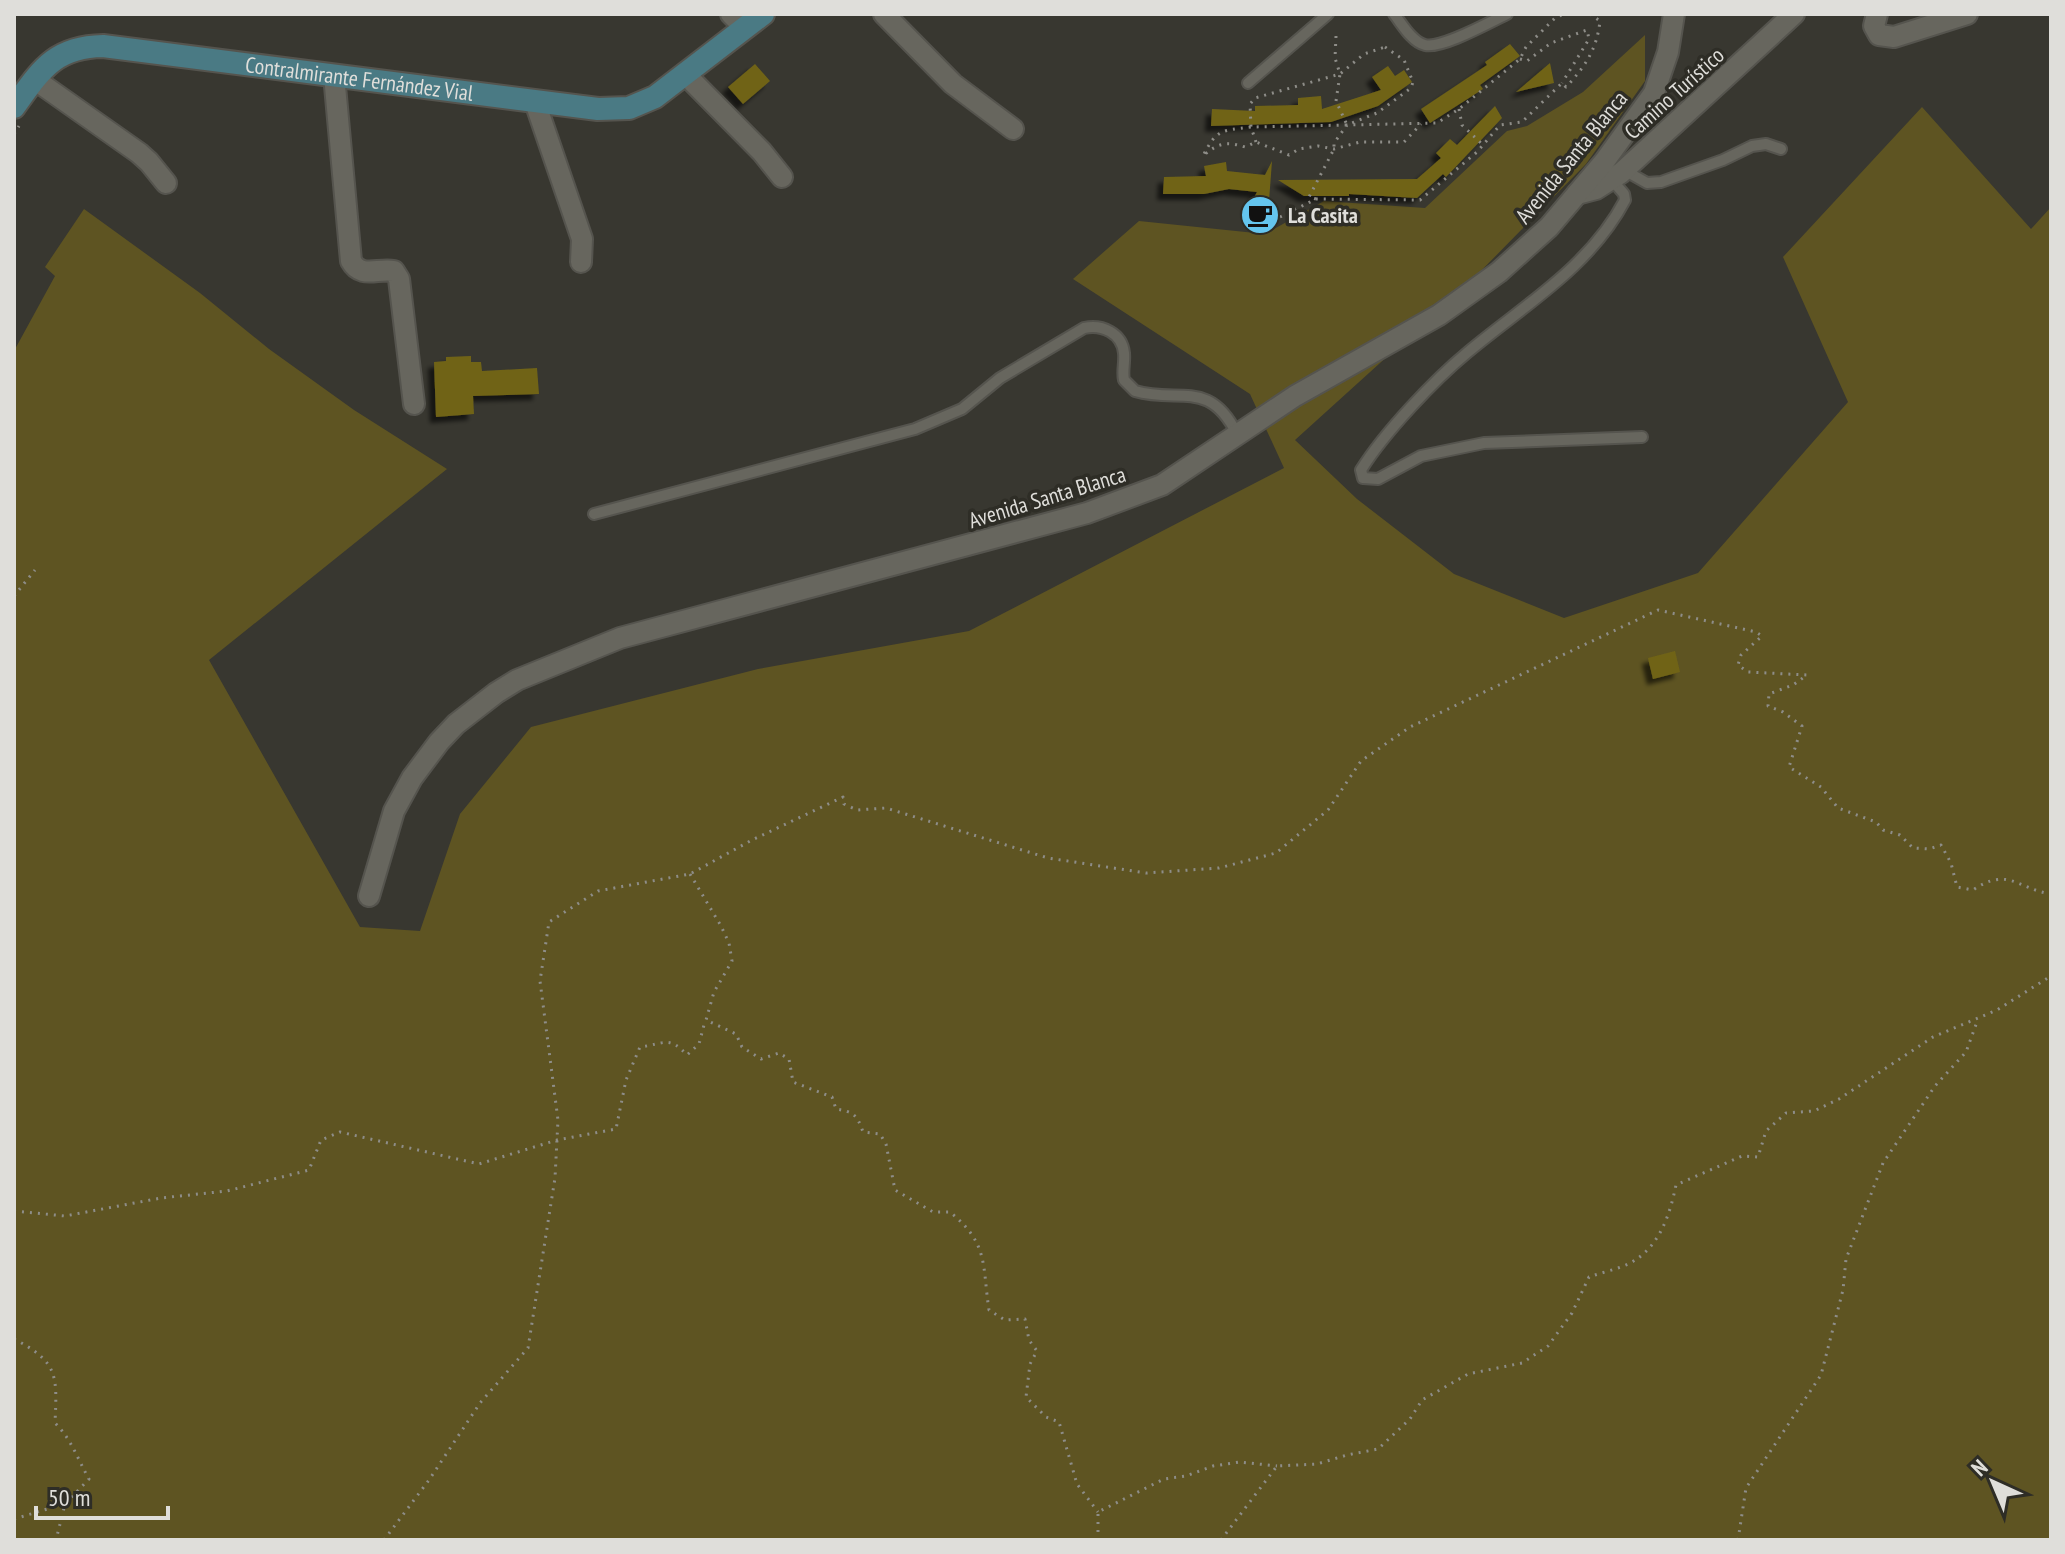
<svg xmlns="http://www.w3.org/2000/svg" width="2065" height="1554" font-family="'PT Sans Narrow',sans-serif">
  <defs>
    <filter id="shadow"><feDropShadow dx="-6" dy="6" stdDeviation="2" flood-color="#0009"/></filter>
  </defs>
  <rect width="100%" height="100%" fill="#383730"/>
  <polygon fill="#5e5422" points="1645,35 1645,81 1586,164 1475,277 1295,440 1357,499 1454,574 1564,618 1698,573 1848,402 1783,257 1922,107 2031,229 2051,207 2051,1540 14,1540 14,351 55,276 45,267 84,209 200,293 269,349 354,410 447,469 209,660 360,927 420,931 460,814 531,727 758,669 969,631 1284,468 1250,394 1073,279 1139,221 1265,234 1324,201 1425,208 1507,131 1527,126 1583,92"/>
  <g fill="#706317" filter="url(#shadow)">
    <polygon points="1510,44 1520,56 1480,85 1483,89 1430,123 1421,109 1487,65 1485,62"/>
    <polygon points="1550,63 1554,83 1516,92"/>
    <polygon points="755,64 770,81 743,104 728,87"/>
    <polygon points="1388,66 1395,76 1404,70 1412,82 1378,106 1331,122 1211,126 1212,109 1255,111 1255,106 1298,105 1298,98 1321,96 1322,109 1381,90 1372,77"/>
    <polygon points="1495,106 1502,118 1446,177 1443,174 1417,198 1349,194 1349,196 1304,196 1278,180 1417,179 1441,158 1436,153 1450,139 1457,145"/>
    <polygon points="1272,161 1269,201 1262,216 1248,209 1257,192 1229,189 1204,194 1163,194 1164,177 1206,176 1204,166 1226,162 1227,171 1265,175"/>
    <polygon points="471,356 471,362 481,362 482,371 537,368 539,394 473,396 474,414 436,417 434,362 446,361 446,357"/>
    <polygon points="1675,651 1680,672 1653,679 1648,658"/>
  </g>
  <g fill="none" stroke-linecap="round" stroke-linejoin="round">
    <g stroke="#55544e" stroke-width="14">
      <g id="service">
        <path d="M1394,14c8,10 18,28 31,31 17,4 65,-23 82,-31"/>
        <polyline points="1248,83 1328,14"/>
        <polyline points="1624,170 1647,183 1661,182 1723,160 1752,146 1766,144 1781,149"/>
        <path d="M1612,180l12,14 1,6c-36,68 -101,105 -157,152 -34,28 -84,81 -107,118l2,8 15,1 43,-23 63,-13 158,-6"/>
        <path d="M594,514l321,-85 47,-20 38,-31 84,-50c18,-4 38,5 40,25 1,10 -2,18 0,27l11,11c44,13 74,-13 102,43"/>
      </g>
    </g>
    <g stroke="#55544e" stroke-width="24">
      <g id="minor">
        <polyline points="731,14 745,28"/>
        <polyline points="884,14 953,84 1013,129"/>
        <polyline points="1877,14 1874,26 1879,35 1894,37 1967,14"/>
        <path d="M334,75l17,186c10,18 26,7 43,10l5,8 15,125"/>
        <polyline points="686,75 762,152 782,177"/>
        <polyline points="34,79 139,153 149,162 166,183"/>
        <polyline points="535,102 582,239 581,262"/>
        <polyline points="1577,194 1596,189 1621,173 1794,14"/>
        <polyline points="369,896 394,811 412,778 439,742 456,724 496,693 517,680 620,638 1087,513 1162,485 1295,396 1439,315 1499,272 1549,227 1604,162 1654,93 1668,52 1674,14"/>
      </g>
    </g>
    <g stroke="#55544e" stroke-width="26">
      <g id="secondary">
        <path id="s1" d="M14,107c27,-37 40,-60 89,-61l495,63 31,-1 26,-11 108,-83"/>
      </g>
    </g>
    <g stroke="#8e8d88" stroke-width="3" stroke-dasharray="2 6" stroke-linecap="butt">
      <polyline points="1336,36 1335,58 1340,74 1336,101 1347,125"/>
      <polygon points="1385,47 1404,60 1413,82 1411,88 1377,113 1347,125 1251,127 1250,104 1255,98 1340,74 1364,54"/>
      <polyline points="1520,59 1527,61 1551,43 1587,30 1589,39 1562,83"/>
      <polyline points="1459,109 1462,125 1482,144"/>
      <polyline points="14,134 19,126"/>
      <path d="M1256,142l-5,-15c-29,4 -34,1 -48,29 15,-13 23,-15 42,-9l11,-5 33,13 10,-6 19,-3 16,3 26,-7h44l17,-18"/>
      <polyline points="1316,199 1309,197 1334,149 1334,143 1347,125 1437,123 1459,109 1520,59 1526,47 1555,18 1564,14"/>
      <path d="M1280,217l36,-18 104,1 57,-48 23,-27 22,-3 40,-39 4,4c19,-20 31,-38 34,-66l-10,-7"/>
      <polyline points="14,596 35,570"/>
      <path d="M690,874l31,52 8,17 3,18 -18,31 -8,28 30,14 6,13 19,12 18,-6 10,6 4,23 39,15 4,12c18,3 21,6 27,23l17,2 6,10 9,46 38,22h17c39,32 32,52 39,98l16,10 20,-1 4,21 8,11 -7,13 -4,33 20,20 13,5 18,62 21,28"/>
      <path d="M14,1211l51,5 96,-18 66,-7 82,-21 12,-30 19,-8 139,32 78,-24 59,-11 10,-49 14,-33c24,-3 29,-12 47,8l12,-11 6,-23"/>
      <path d="M14,1339c45,23 43,37 41,84 17,17 22,35 34,56l-24,25 -9,36"/>
      <polyline points="14,1519 64,1504"/>
      <path d="M384,1540l45,-60 51,-77 48,-55 27,-170 3,-58 -18,-139 9,-59 49,-31 92,-17 62,-34 91,-43 1,7 13,6 29,-2 162,50 98,15 73,-5 57,-15 52,-43 33,-49 49,-34 248,-117 98,22 6,4 -21,19 -3,10 10,7 59,3 -14,10 -24,9 -1,12 15,6 19,14 -13,41 32,20 17,21 38,14 7,8 17,5 13,13 16,1 12,-4 10,18 6,24 16,3c35,-24 45,-1 78,4"/>
      <polyline points="1098,1540 1098,1512 1164,1479 1186,1476 1213,1466 1240,1462 1277,1466"/>
      <path d="M1221,1540l56,-74 40,-2 30,-9 31,-6 32,-30 12,-19 46,-26 54,-11 26,-17 24,-33 17,-36c14,-5 30,-8 43,-15 28,-16 38,-48 44,-77l66,-29 16,1 8,-26 20,-18 28,-2 25,-12 94,-62 64,-27 54,-34"/>
      <polyline points="1738,1540 1746,1488 1821,1375 1843,1290 1846,1259 1883,1163 1935,1086 1966,1052 1978,1019"/>
    </g>
    <use href="#service" stroke="#67665e" stroke-width="10"/>
    <use href="#minor" stroke="#67665e" stroke-width="20"/>
    <use href="#secondary" stroke="#4a7a84" stroke-width="22"/>
  </g>
  <defs>
    <g id="cafe-disc" transform="scale(2)"><circle r="9.5" fill="#64c5ee" stroke="#2e2d26"/><path d="M-5.5-4.5H6V0H3Q3 3.5 0 3.5H-2.5Q-5.5 3.5-5.5 0ZM3-3.2v2h1.7v-2ZM-6 4.5H4V6H-6Z" fill="#111"/></g>
  </defs>
  <g fill-rule="evenodd">
    <use href="#cafe-disc" x="1260" y="215"/>
  </g>
  <g text-anchor="middle" stroke-width="7" stroke-linejoin="round" paint-order="stroke">
    <g font-size="22" fill="#dfdeda" stroke="#2e2d26">
      <text dy="8" stroke="none"><textPath href="#s1" startOffset="372">Contralmirante Fernández Vial</textPath></text>
      <text transform="translate(1674 93) rotate(-42)" y="8">Camino Turístico</text>
      <text transform="translate(1571 157) rotate(-51)" y="8">Avenida Santa Blanca</text>
      <text transform="translate(1047 497) rotate(-17)" y="8">Avenida Santa Blanca</text>
    </g>
    <g font-size="22" font-weight="bold" fill="#dfdeda" stroke="#2e2d26" text-anchor="start">
      <text x="1288" y="223">La Casita</text>
    </g>
  </g>
  <rect width="2065" height="1554" fill="none" stroke="#dfdeda" stroke-width="32"/>
  <g transform="translate(1993 1482) rotate(316)" stroke="#2e2d26" stroke-width="6" paint-order="stroke">
  <path d="M0-6L14 30L0 20L-14 30Z" fill="#dfdeda"/>
  <text y="-12" font-size="22" font-weight="bold" text-anchor="middle" fill="#dfdeda">N</text>
  </g>
  <path d="M36 1506v12h132v-12" fill="none" stroke="#dfdeda" stroke-width="4"/>
  <text x="48" y="1506" font-size="24" fill="#dfdeda" stroke="#2e2d26" stroke-width="6" paint-order="stroke">50 m</text>
</svg>
